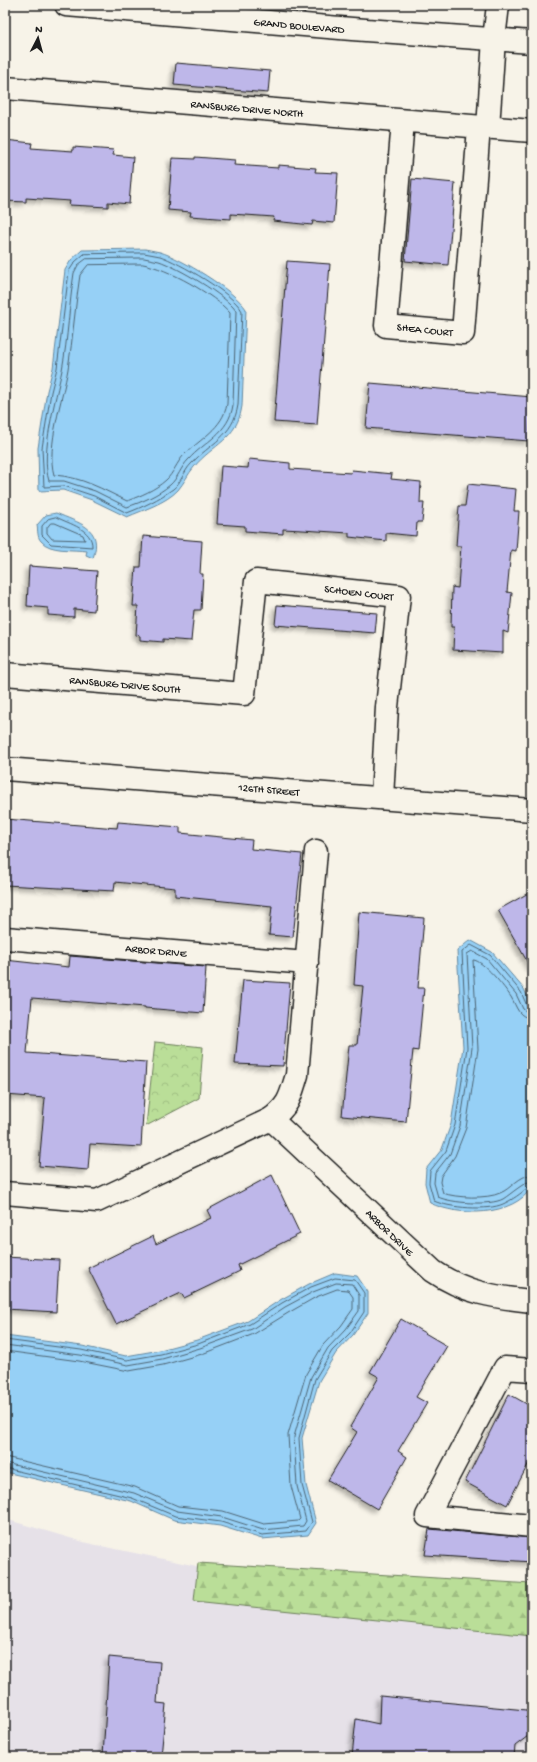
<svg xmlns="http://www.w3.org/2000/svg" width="537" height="1762" font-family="'Gochi Hand',sans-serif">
  <defs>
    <pattern id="forest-firs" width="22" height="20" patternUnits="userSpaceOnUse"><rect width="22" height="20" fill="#bade98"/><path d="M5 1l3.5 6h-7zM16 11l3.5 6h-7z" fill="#9fbe82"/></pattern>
    <pattern id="park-crowns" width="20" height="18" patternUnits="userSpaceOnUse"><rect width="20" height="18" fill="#bade98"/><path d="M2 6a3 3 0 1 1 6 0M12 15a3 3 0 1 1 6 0" fill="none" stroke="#9fbe82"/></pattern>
    <filter id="shadow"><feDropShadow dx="-3.5" dy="3.5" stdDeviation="2" flood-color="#0004"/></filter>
  </defs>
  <rect width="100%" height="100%" fill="#f7f3e8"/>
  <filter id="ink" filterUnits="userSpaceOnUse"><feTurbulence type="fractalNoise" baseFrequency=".025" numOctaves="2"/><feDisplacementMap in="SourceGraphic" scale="8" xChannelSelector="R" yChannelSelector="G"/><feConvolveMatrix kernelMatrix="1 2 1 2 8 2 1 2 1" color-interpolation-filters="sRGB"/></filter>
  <g filter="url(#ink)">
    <polygon fill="#e6e1e8" points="5,1519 87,1543 316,1591 532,1621 532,1757 5,1757"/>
    <polygon fill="url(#forest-firs)" stroke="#6b7d5a" points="198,1563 532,1584 532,1636 194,1601"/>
    <polygon fill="url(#park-crowns)" stroke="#6b7d5a" points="155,1042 203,1047 199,1098 146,1126"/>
    <g fill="#96d0f6" stroke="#65889f">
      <path d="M145,249c5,1 10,2 15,3 21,6 75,39 86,57l-4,97c-5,34 -29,38 -48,61 -6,7 -10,16 -16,23 -12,13 -35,20 -51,27l-35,-17 -29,-10 -24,1 -1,-43 9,-57 6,-23 12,-98 6,-10 11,-10z"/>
      <path d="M56,513c22,10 48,14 37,45l-7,-3 1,-4c-14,-2 -37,1 -46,-10 -4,-4 -3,-11 -4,-16l9,-10z"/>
      <path d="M470,940l22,12 32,37 8,18v180c-19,30 -73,30 -102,16l-5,-20 1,-14 16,-20 9,-25 12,-77 -6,-96z"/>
      <polygon points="335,1273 357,1276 368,1292 368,1313 353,1335 336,1353 319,1381 302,1438 306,1485 316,1523 308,1535 262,1539 220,1526 174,1520 131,1501 5,1472 5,1336 82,1346 126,1356 160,1350 197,1340 248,1321 280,1300 309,1284"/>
    </g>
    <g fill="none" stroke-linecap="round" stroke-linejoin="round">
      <g stroke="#4d6473" stroke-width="1">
        <path d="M144,253c5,1 11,2 16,3 18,6 74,38 82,55l-4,94c-5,32 -28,38 -47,59 -7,7 -10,19 -18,25 -14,10 -30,18 -46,24l-33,-17 -30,-10 -20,1 -2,-39 9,-56 6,-24 12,-97 6,-9 9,-8z"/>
        <path d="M144,258c5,1 10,2 15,3 18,6 68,35 77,50l-3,94c-4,28 -28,36 -45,55 -7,7 -10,18 -18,25 -12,10 -28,17 -43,22l-32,-16 -31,-10h-15c-9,-28 7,-82 13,-111 6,-32 7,-65 12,-97l4,-8 8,-6z"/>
        <path d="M143,264c24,4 72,31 87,49l-3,91c-4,24 -27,35 -43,51 -7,7 -11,19 -18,25 -11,10 -26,16 -39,21 -25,-12 -45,-24 -73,-26 -8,-28 9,-77 14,-106 5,-31 7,-63 12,-94l8,-10z"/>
        <path d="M56,517c13,7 37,12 36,30l-41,-3 -9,-9v-9l6,-7z"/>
        <polygon points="51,523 55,523 83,535 85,540 52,539 47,533 47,528"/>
        <path d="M532,1007l-5,-1 -6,-14 -31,-37 -19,-10 -9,7 5,96 -12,77 -9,26 -16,20 -1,12 5,18c15,7 54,10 69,3 9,-4 19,-11 25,-17l4,-1"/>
        <path d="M532,1012h-5l-4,-3 -7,-15 -29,-35 -15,-8 -5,3 5,94 -12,78 -10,28 -15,19 -1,10 4,14c13,6 52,9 65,2 8,-5 22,-18 29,-18"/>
        <path d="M532,1018c-14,0 -15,-11 -21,-21 -6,-9 -28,-37 -38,-37l5,89 -12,79 -11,28 -14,20 -1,6 3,11c12,5 45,6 57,0 11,-4 19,-18 32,-18"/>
        <polyline points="5,1340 81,1350 127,1360 161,1354 198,1344 250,1324 282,1303 311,1287 335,1278 355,1280 364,1293 364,1312 350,1333 332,1351 315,1379 299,1438 302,1485 312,1522 306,1531 262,1535 221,1522 175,1516 132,1498 5,1468"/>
        <polyline points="5,1345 80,1355 128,1365 162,1359 200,1348 252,1329 285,1307 313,1292 336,1283 352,1284 359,1295 359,1311 346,1329 328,1348 311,1377 294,1437 297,1486 306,1521 303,1526 263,1530 222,1517 177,1511 134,1493 5,1463"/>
        <polyline points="5,1351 79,1361 129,1371 163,1365 202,1354 254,1334 288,1313 316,1297 337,1289 348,1290 353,1297 353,1309 341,1326 323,1345 306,1374 288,1435 291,1486 300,1519 298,1521 264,1524 223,1511 178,1506 135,1487 5,1457"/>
      </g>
    </g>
    <g fill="#beb7e9" stroke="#1c1c1c" filter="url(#shadow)">
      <polygon points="176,63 270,71 268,93 174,85"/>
      <polygon points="5,140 32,143 31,148 73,151 73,147 114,150 113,155 133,157 129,204 108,202 108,207 69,205 70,201 26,198 26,202 5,201"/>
      <polygon points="195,157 235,160 234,165 278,168 278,165 316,168 315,172 338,173 334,223 313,221 312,225 273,221 274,217 231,214 231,219 190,216 191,212 168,210 172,158 195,159"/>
      <polygon points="412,179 455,183 448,265 405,261"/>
      <polygon points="287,261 330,264 317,425 274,422"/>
      <polygon points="370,383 532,397 529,441 366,428"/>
      <polygon points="249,459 290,463 290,469 351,473 352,470 392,474 391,479 421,482 420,503 424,503 422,522 417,522 416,536 386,533 386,541 349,537 349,533 302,530 283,529 283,534 245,531 245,526 217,524 221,466 248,468"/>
      <polygon points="468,484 516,489 514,511 519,511 516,551 511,550 507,592 512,593 508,633 503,631 503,653 453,650 454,627 451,627 452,587 458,588 461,546 456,546 459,506 465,506"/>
      <polygon points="143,536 202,541 200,574 203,574 201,610 194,610 191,641 163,639 163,642 140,640 140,636 136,635 138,606 133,606 136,567 141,567"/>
      <polygon points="29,566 97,571 94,611 74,609 74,617 48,615 48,608 27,606"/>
      <polygon points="277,605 377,613 375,633 275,625"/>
      <polygon points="5,819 117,828 118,822 180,827 180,833 252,840 251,849 302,854 293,937 269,935 272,906 175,896 175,888 115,882 114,891 5,885"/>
      <polygon points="532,891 532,970 498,910"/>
      <polygon points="359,912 424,918 418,988 424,988 418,1051 413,1050 406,1122 342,1116 349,1045 357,1045 363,986 354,985"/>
      <polygon points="70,956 206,967 203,1013 145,1008 145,1007 32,998 27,1053 146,1062 141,1147 90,1144 88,1170 39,1166 45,1098 5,1095 5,960 69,967"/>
      <polygon points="243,980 290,983 283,1066 235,1064"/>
      <polygon points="272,1175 300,1234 238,1265 240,1271 184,1298 181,1293 116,1324 88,1268 153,1236 156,1244 211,1218 207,1210"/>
      <polygon points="5,1257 59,1260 56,1312 5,1309"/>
      <polygon points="401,1319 447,1346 416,1397 427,1403 398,1451 407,1457 377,1509 328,1480 357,1432 350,1427 379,1377 370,1372"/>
      <polygon points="509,1394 532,1407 532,1457 507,1505 465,1482"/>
      <polygon points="429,1529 532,1538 532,1562 425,1555"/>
      <polygon points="109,1657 160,1662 157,1703 166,1704 161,1757 103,1757"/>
      <polygon points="380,1696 526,1710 532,1718 532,1733 515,1746 514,1757 352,1757 356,1719 379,1724"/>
    </g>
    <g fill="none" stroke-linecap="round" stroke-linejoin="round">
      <g stroke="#1c1c1c" stroke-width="25">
        <g id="street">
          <polyline points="66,5 352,29 532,42"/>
          <polyline points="5,88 532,131"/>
          <polyline points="403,121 386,326 463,333 479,127"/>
          <polyline points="488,128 494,39 498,5"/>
          <polyline points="5,674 244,694 256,581 399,596 387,707 382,798"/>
          <polyline points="5,769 532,810"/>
          <polyline points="5,938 307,963"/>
          <path d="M271,1119l162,152c32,22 61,26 99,30"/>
          <path d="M5,1193l92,8 174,-82c19,-15 19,-22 26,-44l19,-224"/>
          <polyline points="532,1370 505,1368 427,1516 532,1526"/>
        </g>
      </g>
      <use href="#street" stroke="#f7f3e8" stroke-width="22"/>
    </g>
  </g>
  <g text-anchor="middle" stroke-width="3" stroke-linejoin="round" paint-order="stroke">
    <g font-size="11" fill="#1c1c1c" stroke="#f7f3e8">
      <text transform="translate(299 25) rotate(5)" y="4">GRAND BOULEVARD</text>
      <text transform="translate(247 108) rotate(5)" y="4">RANSBURG DRIVE NORTH</text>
      <text transform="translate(425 329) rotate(6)" y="4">SHEA COURT</text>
      <text transform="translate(359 592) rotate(7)" y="4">SCHOEN COURT</text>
      <text transform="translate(125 684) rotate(5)" y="4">RANSBURG DRIVE SOUTH</text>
      <text transform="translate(269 789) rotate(5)" y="4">126TH STREET</text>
      <text transform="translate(156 950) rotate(5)" y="4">ARBOR DRIVE</text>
      <text transform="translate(390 1232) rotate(44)" y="4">ARBOR DRIVE</text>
    </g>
  </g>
  <rect width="537" height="1762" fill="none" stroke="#f7f3e8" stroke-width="20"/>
  <rect x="10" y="10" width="517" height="1742" fill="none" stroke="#1c1c1c" stroke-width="1.5" filter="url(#ink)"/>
  <g transform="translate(38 38) rotate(6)" stroke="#f7f3e8" stroke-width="3" paint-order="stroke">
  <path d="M0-3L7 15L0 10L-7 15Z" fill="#1c1c1c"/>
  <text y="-6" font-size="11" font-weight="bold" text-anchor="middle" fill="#1c1c1c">N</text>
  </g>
</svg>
